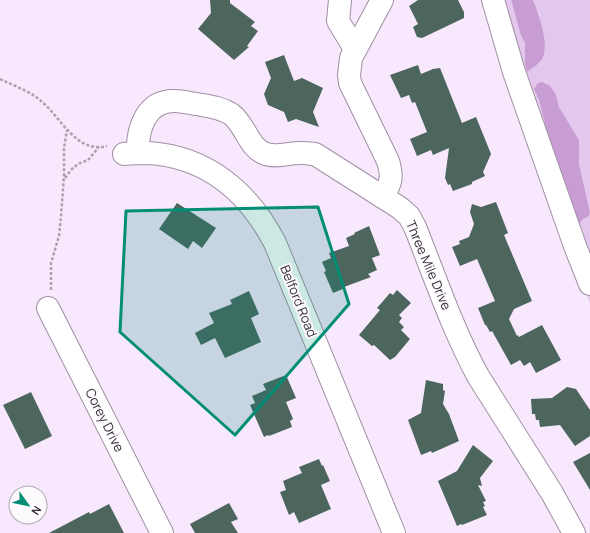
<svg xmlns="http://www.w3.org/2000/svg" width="590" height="533" font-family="Manrope,sans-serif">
  <rect width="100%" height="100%" fill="#f8e8fd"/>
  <polygon fill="#e4c7ed" points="488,0 511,0 521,36 525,43 525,64 528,72 540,16 533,0 590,0 590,211 579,164 579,140 559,107 556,95 534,89 539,100 579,225 583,219 589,216 590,212 590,303 566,243"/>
  <g fill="#c79dd4">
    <path d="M511,0h22c6,13 17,47 9,59 -3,5 -10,9 -15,13l-2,-8v-21l-4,-7z"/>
    <polygon points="542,82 550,86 556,95 559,107 579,140 579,164 590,212 589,216 583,219 578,226 548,140 544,119 539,100 534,89 538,83"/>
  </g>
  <g fill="#4c665e">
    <polygon points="210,0 230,0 230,3 255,22 251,26 258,31 247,46 249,47 234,60 198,29 211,13"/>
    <polygon points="418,0 458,0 464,12 464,18 422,38 417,37 413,27 418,24 409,6"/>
    <polygon points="284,55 294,81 302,78 323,88 313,112 319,127 296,119 288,122 284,112 268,105 264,94 271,78 265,62"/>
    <polygon points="418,65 421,74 433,69 440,68 462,123 476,117 491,154 483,172 485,176 472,182 472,184 453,191 450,184 448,185 445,178 449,148 433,155 431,150 417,156 410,139 427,132 415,102 412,103 409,95 401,98 390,75"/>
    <polygon points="496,202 508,233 504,235 532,301 514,309 509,319 517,336 518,335 519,337 542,325 561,360 536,373 530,362 524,366 520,360 511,365 492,331 490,332 486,325 485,325 478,308 495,301 477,259 460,266 452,247 460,244 459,241 469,237 474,224 470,212 472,204 481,207"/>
    <polygon points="177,203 216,228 202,248 193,241 188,249 159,229"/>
    <polygon points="369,226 380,255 372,258 377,270 368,274 371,277 344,287 343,289 333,293 324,272 326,271 322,262 331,258 329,253 349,246 346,238 355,234 354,233"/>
    <polygon points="397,290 411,303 399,315 402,318 399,322 404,327 401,330 410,339 395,357 390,360 374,345 372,346 359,335 380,310 377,308 390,293 393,295"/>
    <polygon points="249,291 259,314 251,318 261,342 225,358 215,338 201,345 195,333 214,323 209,313 232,304 230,300"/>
    <polygon points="286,375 296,398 286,402 293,419 290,421 292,427 269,436 268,435 264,437 250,405 255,403 252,396 266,390 263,384"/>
    <polygon points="426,380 443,384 443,390 445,391 443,404 449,414 459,441 432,453 431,451 421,455 408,420 421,413"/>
    <polygon points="567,387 576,389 590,410 590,436 575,446 560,425 540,427 539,420 536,420 535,414 532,414 531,399 552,398"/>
    <polygon points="31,392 52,436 25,449 3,405"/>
    <polygon points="473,445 493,461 480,478 482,486 478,485 486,501 483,502 485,506 483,507 487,515 462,525 461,524 457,526 438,481 457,471"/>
    <polygon points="590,453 590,490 573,462"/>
    <polygon points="319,459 322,466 323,465 330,481 321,485 331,509 299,523 294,512 289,515 280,492 286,490 283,481 302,473 299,467"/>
    <polygon points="229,503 238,519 231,522 238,533 195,533 190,524"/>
    <polygon points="109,504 124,533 49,533 89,512 90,514"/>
  </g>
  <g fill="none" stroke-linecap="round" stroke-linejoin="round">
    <g stroke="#a090a4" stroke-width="24">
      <g id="minor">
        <polyline points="340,0 338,21 355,49"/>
        <path d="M382,0l-31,58 -2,17 1,8 38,78c5,16 3,22 -5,36"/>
        <polyline points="493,0 514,72 575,246 590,284"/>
        <path d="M138,153c-1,-24 8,-53 37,-52 7,0 14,2 21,3 12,2 24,3 35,10 15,11 17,34 35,40 12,4 25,-2 37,-1 4,0 8,1 12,1l85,54 9,8 6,11c20,50 37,101 63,149l74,117 22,40"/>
        <path d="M124,154c9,-1 17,-1 25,-1 59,4 100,40 126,90l119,290"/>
        <polyline points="48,308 162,533"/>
      </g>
    </g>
    <g stroke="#aca0af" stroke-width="2.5" stroke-dasharray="3 2" stroke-linecap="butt">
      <path d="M0,79c14,7 30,12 41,22 20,16 35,53 66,45"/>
      <polyline points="65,178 72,169 78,164 88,160 99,147"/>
      <polyline points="51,290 51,263 59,236 61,217 64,175 64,148 67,130"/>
    </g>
    <use href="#minor" stroke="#fff" stroke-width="22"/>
  </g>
  <path fill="#028d75" fill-opacity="0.2" stroke="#028d75" stroke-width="3" stroke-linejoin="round" d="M318,207l31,97 -114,131 -115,-103 6,-121z"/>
  <g text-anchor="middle" stroke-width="4" stroke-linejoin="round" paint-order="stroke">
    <g font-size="13" fill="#332d35" stroke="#fdfafe">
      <text transform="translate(429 265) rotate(67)" y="5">Three Mile Drive</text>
      <text transform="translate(299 301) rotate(68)" y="5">Belford Road</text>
      <text transform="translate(105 420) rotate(63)" y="5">Corey Drive</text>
    </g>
  </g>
  <g transform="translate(28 505) rotate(123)"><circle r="19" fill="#fdfafe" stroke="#aca8ae"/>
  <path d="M0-3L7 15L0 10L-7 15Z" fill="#028d75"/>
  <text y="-6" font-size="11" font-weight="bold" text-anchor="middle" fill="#332d35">N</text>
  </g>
</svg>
